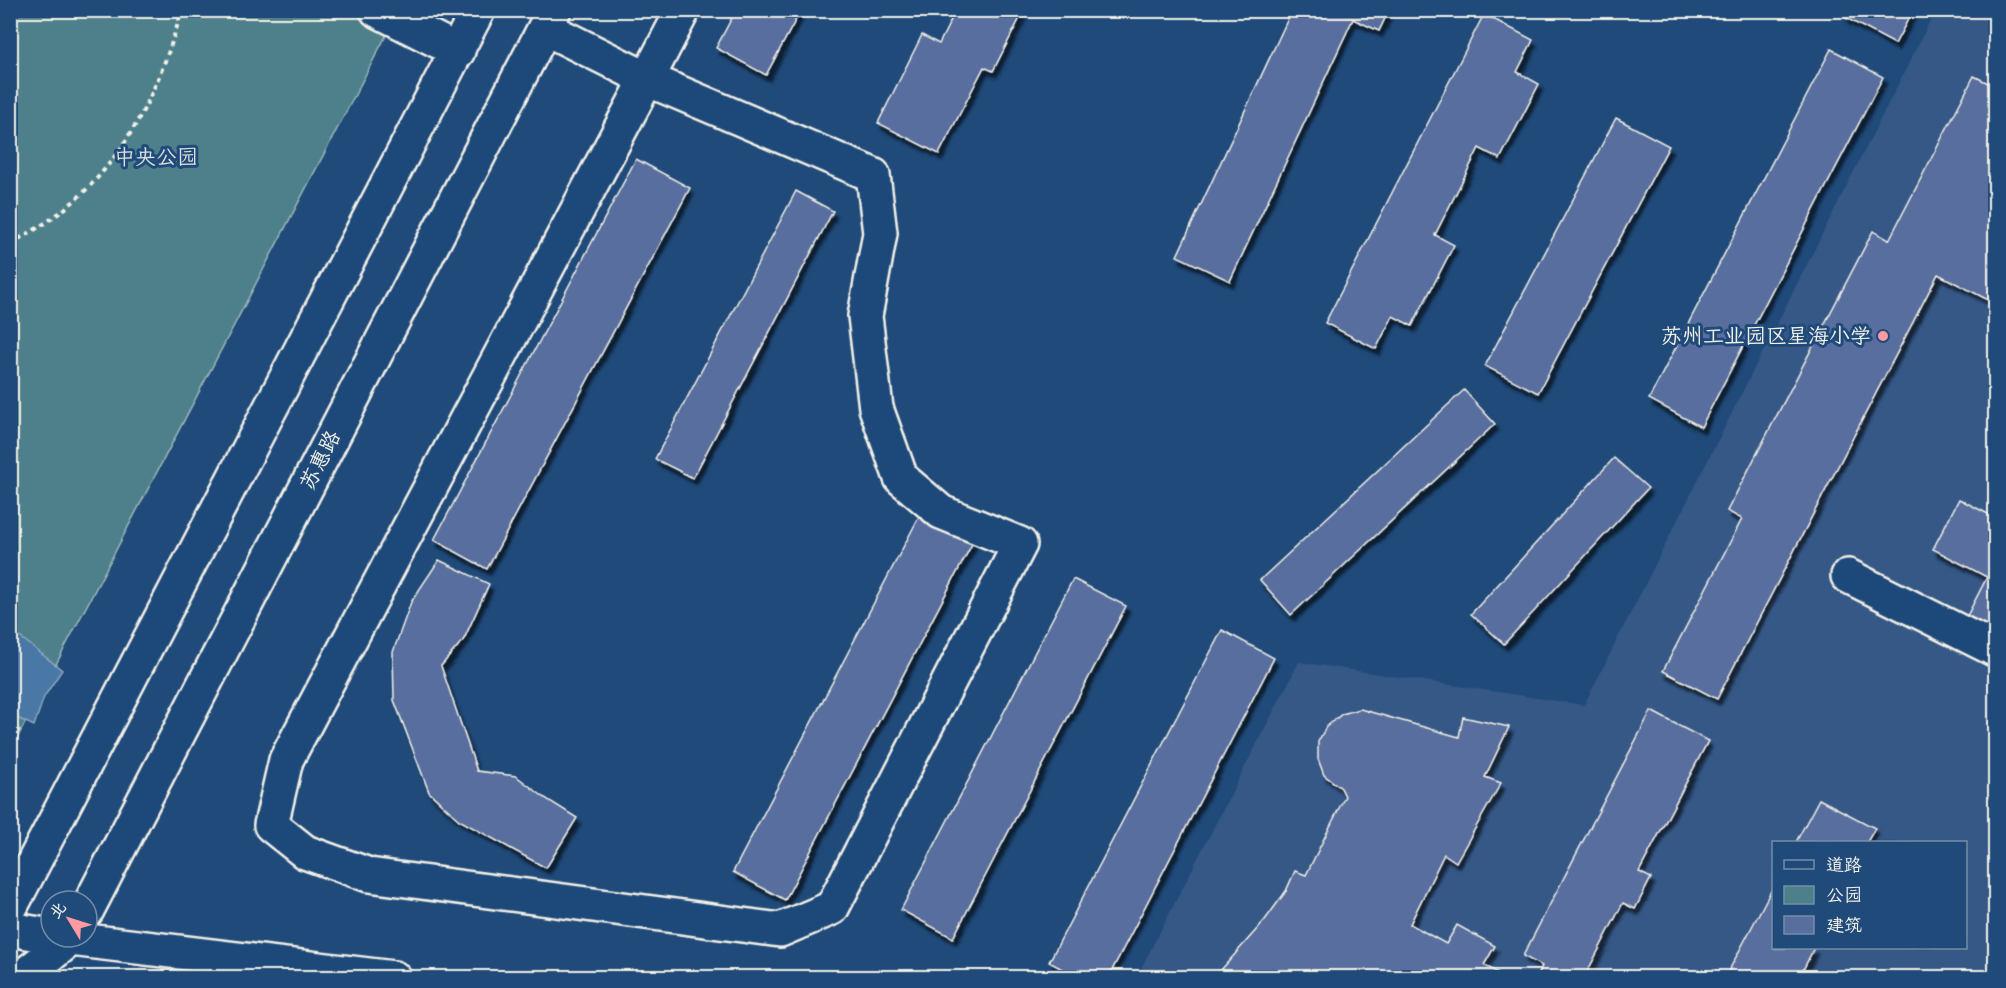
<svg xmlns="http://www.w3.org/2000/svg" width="2006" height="988" font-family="Mynerve,'LXGW WenKai TC',sans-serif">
  <defs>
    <filter id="shadow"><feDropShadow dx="3.5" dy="6" stdDeviation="1.5" flood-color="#0009"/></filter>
  </defs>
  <rect width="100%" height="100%" fill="#1f4a7a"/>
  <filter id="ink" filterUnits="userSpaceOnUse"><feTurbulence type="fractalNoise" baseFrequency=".0167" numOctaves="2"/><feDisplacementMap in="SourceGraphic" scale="12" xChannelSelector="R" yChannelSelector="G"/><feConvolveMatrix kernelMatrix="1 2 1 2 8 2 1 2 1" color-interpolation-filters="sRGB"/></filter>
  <g filter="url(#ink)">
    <path fill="#345887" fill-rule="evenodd" d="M1935,11h60v966l-859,1 163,-316 285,43zM1774,842h192v106h-192z"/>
    <polygon fill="#4e808b" stroke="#a1b8ba" stroke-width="1.5" points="11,11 399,11 11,750"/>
    <polygon fill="#4a78a6" stroke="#8ea8c0" stroke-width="1.5" points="10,629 62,670 44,697 34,726 11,715"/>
    <g fill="#586e9e" stroke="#f4f1e8" stroke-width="1.5" filter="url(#shadow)">
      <polygon points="736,10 801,10 766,75 716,48"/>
      <polygon points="956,10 1024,10 993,71 984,67 939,154 878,123 922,35 939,44"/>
      <polygon points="1292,10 1389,10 1379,31 1353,19 1230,281 1177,256"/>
      <polygon points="1847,10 1913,10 1895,44 1844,17"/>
      <polygon points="1484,14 1533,40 1517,72 1539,84 1500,159 1479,148 1435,235 1454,245 1412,326 1393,316 1376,349 1325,323"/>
      <polygon points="1831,49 1883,77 1701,427 1649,399"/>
      <polygon points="1974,76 1996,87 1996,304 1938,274 1717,699 1663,671 1742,519 1727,511 1873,231 1889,240"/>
      <polygon points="1616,118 1669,146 1538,393 1485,366"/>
      <polygon points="636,159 690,188 487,569 434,540"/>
      <polygon points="796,191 833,211 693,478 655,459"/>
      <polygon points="1464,390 1495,424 1291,615 1260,580"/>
      <polygon points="1614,458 1648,488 1504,644 1471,614"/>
      <polygon points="1959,499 1996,518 1996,631 1967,616 1987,577 1933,549"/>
      <polygon points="920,515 973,542 785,900 733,872"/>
      <polygon points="439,560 489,584 464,639 441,666 477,771 516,776 545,798 577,818 546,868 459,820 429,792 394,700 393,652 411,602"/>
      <polygon points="1073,579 1126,606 953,938 901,910"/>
      <polygon points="1222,630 1274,658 1108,978 1079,978 1049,962"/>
      <polygon points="1360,709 1459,737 1463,717 1509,727 1485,777 1501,783 1456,862 1444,854 1410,924 1446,944 1457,925 1495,946 1484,965 1507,978 1214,978 1265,920 1286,891 1295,871 1306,875 1345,796 1341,788 1324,775 1318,759 1318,742 1326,727 1342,714"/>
      <polygon points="1651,711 1708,741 1639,872 1651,878 1635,909 1623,903 1584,978 1537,978 1542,966 1523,956"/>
      <polygon points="1819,799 1875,828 1867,842 1796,842"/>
      <polygon points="1774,885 1774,948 1814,948 1799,978 1725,978"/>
    </g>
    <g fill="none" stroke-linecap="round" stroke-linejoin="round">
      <g stroke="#f4f1e8" stroke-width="38">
        <g id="minor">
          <polyline points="377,10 458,51"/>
          <polyline points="545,28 647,79 873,175 880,233 865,316 876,408 901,478 941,512 1020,544 832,908 780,930 369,875 305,852 271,825 286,760 647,79 683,10"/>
          <polyline points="1848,576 1996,650"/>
        </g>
      </g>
      <g stroke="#f4f1e8" stroke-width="38">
        <g id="major">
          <polyline points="10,908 478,10"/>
          <polyline points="87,910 554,10"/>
          <polyline points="10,929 51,936"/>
          <polyline points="54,937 394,978"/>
          <polyline points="21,978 73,937"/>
        </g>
      </g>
      <g stroke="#f4f1e8" stroke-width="4" stroke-dasharray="4.5 4.5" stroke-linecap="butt">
        <path d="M10,243c98,-47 143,-133 172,-233"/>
        <polyline points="10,727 20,731"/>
      </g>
      <use href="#minor" stroke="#1f4a7a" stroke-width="33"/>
      <use href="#major" stroke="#1f4a7a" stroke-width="33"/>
    </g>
  </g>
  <circle fill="#ff9aa2" stroke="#1f4a7a" stroke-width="2" cx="1883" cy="336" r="6"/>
  <g text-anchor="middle" stroke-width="6" stroke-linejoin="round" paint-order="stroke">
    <g font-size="21" fill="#dbe0da" stroke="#1f4a7a">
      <text x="156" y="164">中央公园</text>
    </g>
    <g font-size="21" fill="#f4f1e8" stroke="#1f4a7a" text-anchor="end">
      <text x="1871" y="343">苏州工业园区星海小学</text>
    </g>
    <g font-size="21" fill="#f4f1e8" stroke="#1f4a7a">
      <text transform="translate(320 460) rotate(-63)" y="7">苏惠路</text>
    </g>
  </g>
  <rect width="2006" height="988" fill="none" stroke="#1f4a7a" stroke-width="36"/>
  <rect x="18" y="18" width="1970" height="952" fill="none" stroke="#f4f1e8" stroke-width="2" filter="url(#ink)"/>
  <rect x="1772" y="841" width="195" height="108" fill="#1f4a7a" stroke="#748da6" stroke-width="1.5"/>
  <rect x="1784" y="860" width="30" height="9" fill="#1f4a7a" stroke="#748da6" stroke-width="1.5"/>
  <text x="1826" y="871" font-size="18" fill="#f4f1e8">道路</text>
  <rect x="1784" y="886" width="30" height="18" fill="#4e808b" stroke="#748da6" stroke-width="1.5"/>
  <text x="1826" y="901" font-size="18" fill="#f4f1e8">公园</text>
  <rect x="1784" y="916" width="30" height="18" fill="#586e9e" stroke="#748da6" stroke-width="1.5"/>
  <text x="1826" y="931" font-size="18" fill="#f4f1e8">建筑</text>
  <g transform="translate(69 919) rotate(308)"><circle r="28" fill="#1f4a7a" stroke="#748da6" stroke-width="1.5"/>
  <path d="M0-4.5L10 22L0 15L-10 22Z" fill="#ff9aa2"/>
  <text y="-9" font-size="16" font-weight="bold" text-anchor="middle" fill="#f4f1e8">北</text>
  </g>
</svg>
